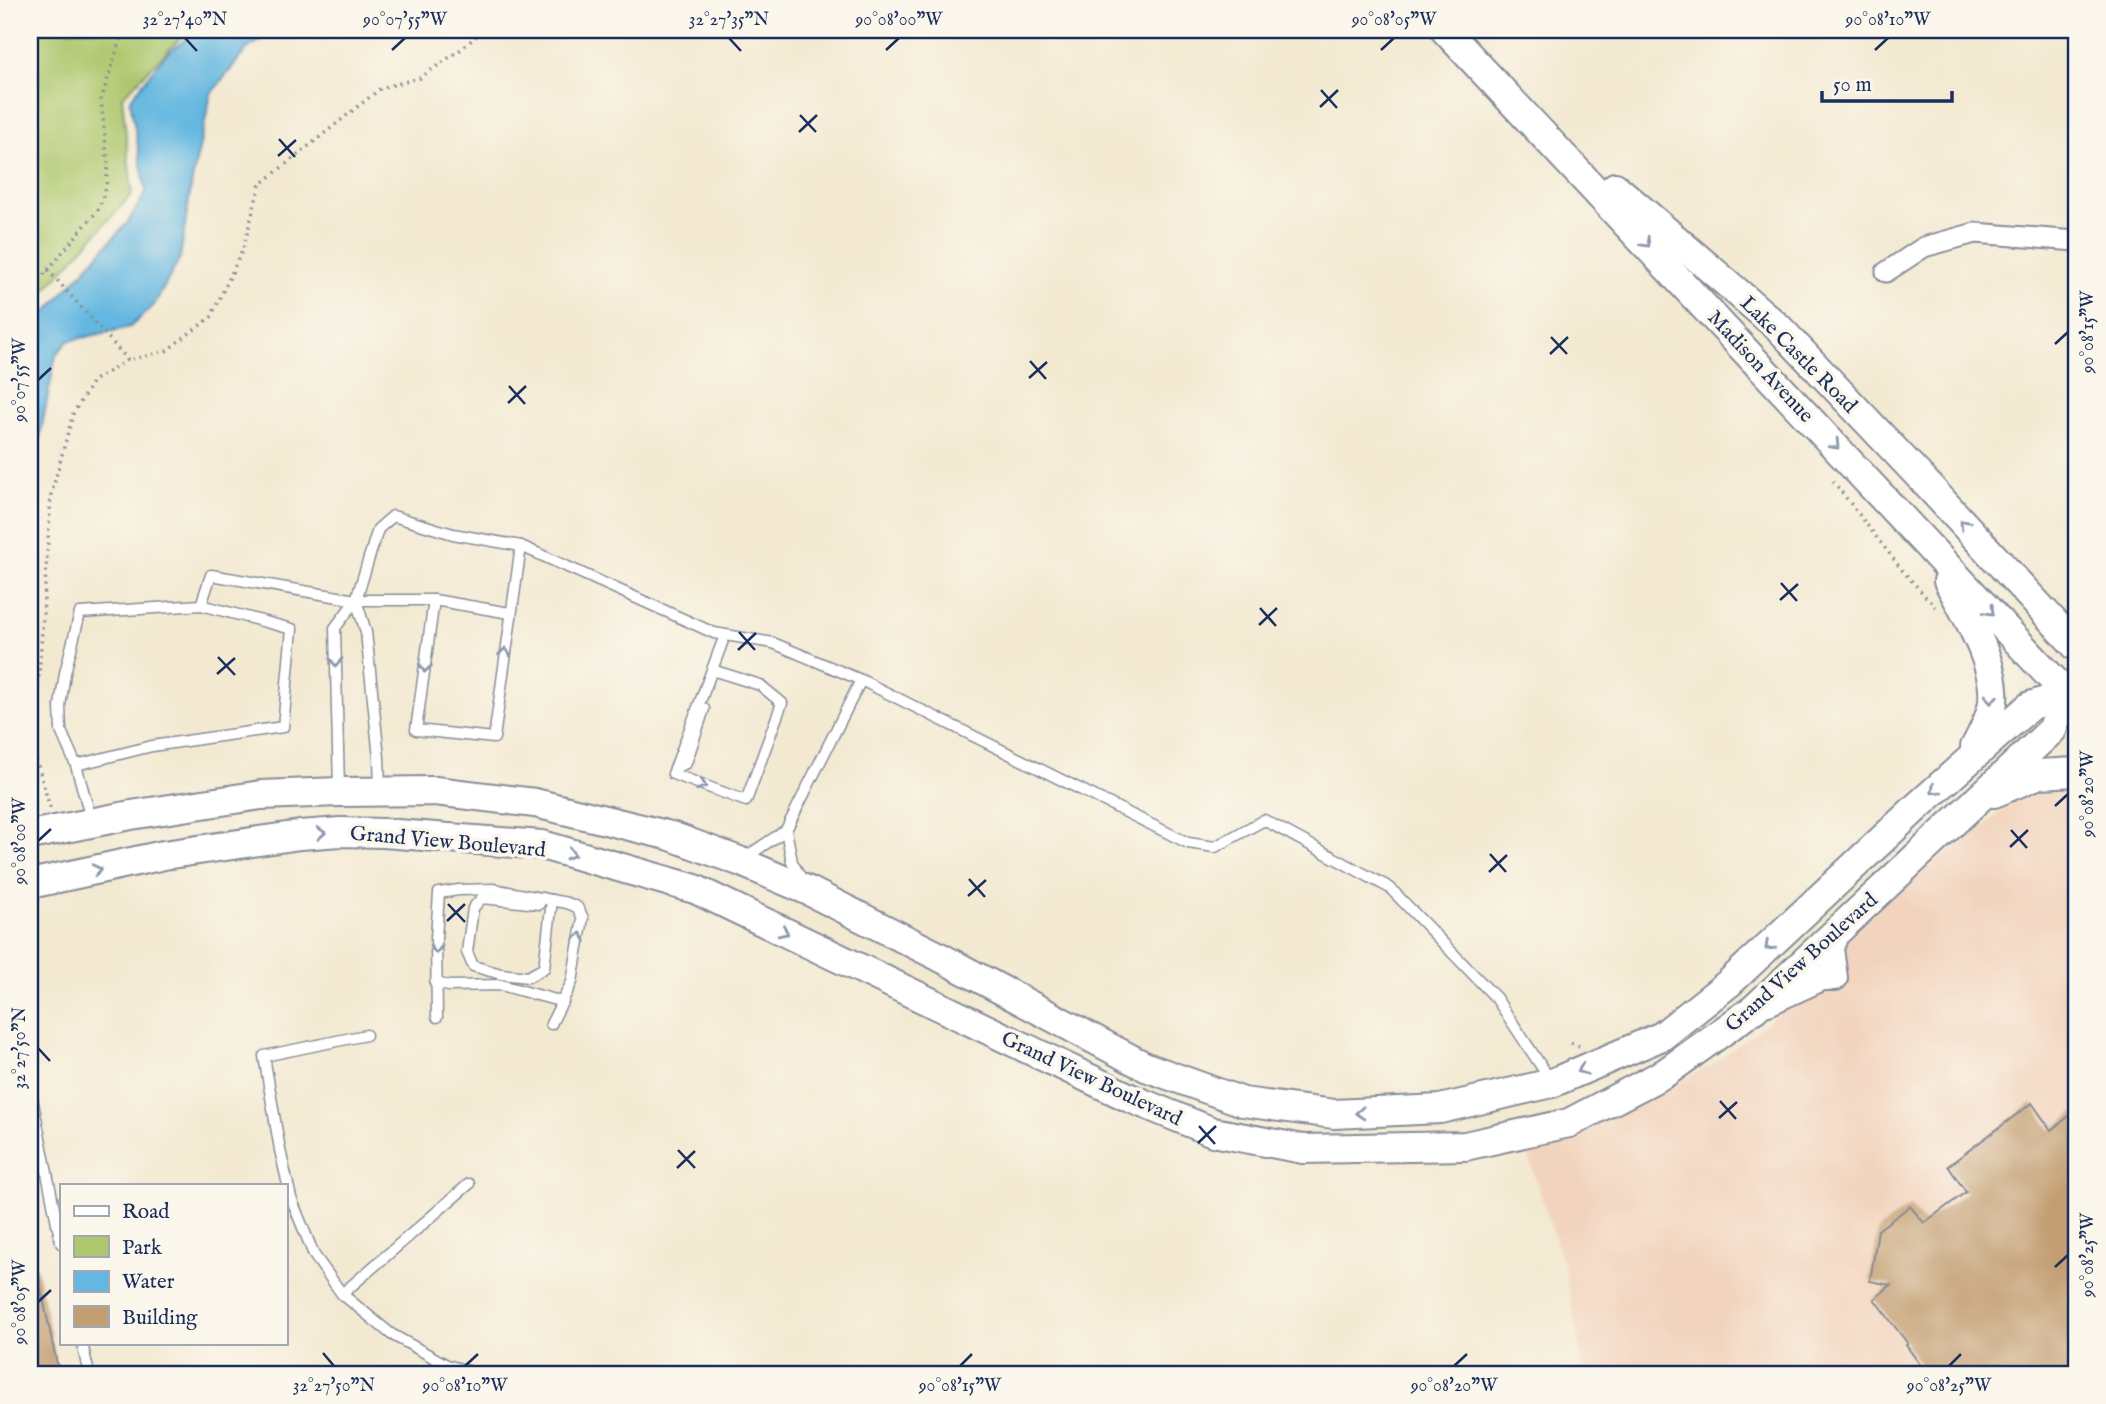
<svg xmlns="http://www.w3.org/2000/svg" width="2106" height="1404" font-family="'IM FELL English',serif">
  <rect width="100%" height="100%" fill="#fbf7ec"/>
  <filter id="ink" filterUnits="userSpaceOnUse"><feTurbulence type="fractalNoise" baseFrequency=".0143" numOctaves="2"/><feDisplacementMap in="SourceGraphic" scale="14" xChannelSelector="R" yChannelSelector="G"/><feConvolveMatrix kernelMatrix="1 2 1 2 8 2 1 2 1" color-interpolation-filters="sRGB"/></filter>
  <filter id="wash" filterUnits="userSpaceOnUse"><feTurbulence type="fractalNoise" baseFrequency=".00686" numOctaves="4" result="noise"/><feDisplacementMap in="SourceGraphic" scale="28" xChannelSelector="R" yChannelSelector="G"/><feGaussianBlur stdDeviation="1.57" result="paint"/><feColorMatrix in="noise" values="0 0 0 0 0 0 0 0 0 0 0 0 0 0 0 0 0 1.4 0 .05"/><feComposite in="paint" operator="in"/></filter>
  <g filter="url(#wash)">
    <rect width="100%" height="100%" fill="#f3e9d1"/>
    <polygon fill="#f2d4be" points="2076,781 2076,1374 1585,1374 1565,1270 1527,1152 1609,1116 1712,1065 1760,1028 1837,960 1839,946 1888,899 1977,829 1986,825 2011,802 2033,789"/>
    <polygon fill="#afc86e" stroke="#657c66" stroke-width="2" points="30,30 188,30 122,97 132,194 30,307"/>
    <polygon fill="#64b7e0" stroke="#40739f" stroke-width="2" points="198,30 276,30 247,49 211,94 192,180 180,258 154,305 130,327 68,341 56,355 30,486 30,330 128,222 146,192 130,100 165,55"/>
    <g id="blocks">
      <g fill="#c39e72">
        <polygon points="2032,1103 2051,1130 2076,1111 2076,1374 1927,1374 1906,1345 1908,1344 1874,1299 1891,1285 1870,1281 1878,1230 1910,1206 1924,1223 1966,1192 1948,1166"/>
        <polygon points="30,1265 36,1265 59,1374 30,1374"/>
      </g>
    </g>
  </g>
  <g filter="url(#ink)">
    <use href="#blocks" fill-opacity="0" stroke="#878c98" stroke-width="2"/>
    <g fill="none" stroke-linecap="round" stroke-linejoin="round">
      <g stroke="#878c98" stroke-width="13">
        <g id="service">
          <polyline points="521,546 714,633 773,643 861,680 1188,843 1215,847 1264,820 1390,888 1496,998 1551,1081"/>
          <polyline points="356,600 366,632 379,758 380,790"/>
          <polyline points="356,600 434,600 510,613"/>
          <polyline points="201,605 211,575 356,600 378,529 393,516 453,534 521,546 494,738 416,730 434,600"/>
          <polyline points="712,670 760,685 782,703 746,801 673,774 725,635"/>
          <polyline points="76,765 152,746 283,727 292,629 201,605 80,613 65,673 60,706 61,731 76,765 91,819"/>
          <polyline points="675,768 686,763 704,709"/>
          <polyline points="339,789 335,628 356,600"/>
          <polyline points="786,830 861,680"/>
          <polyline points="743,859 786,830 792,862 803,882"/>
          <polyline points="542,898 539,904 482,898 473,908 467,952 473,966 501,974 528,977 544,968 552,900"/>
          <polyline points="435,983 449,986 501,985 563,1002"/>
          <polyline points="437,1017 436,938 439,893 459,890 493,889 567,903 577,907 583,918 572,982 551,1024"/>
          <polyline points="366,1035 264,1056 280,1150 291,1198 314,1255 342,1294 391,1334 447,1365 478,1374"/>
          <polyline points="30,1088 61,1243"/>
          <polyline points="342,1294 469,1184"/>
          <polyline points="82,1343 89,1374"/>
        </g>
      </g>
      <g stroke="#878c98" stroke-width="23">
        <polyline id="minor" points="1886,272 1924,247 1975,233 2076,241"/>
      </g>
      <g stroke="#878c98" stroke-width="28">
        <polyline id="tertiary" points="1768,1003 1822,978 1835,978 1831,949 1836,934"/>
      </g>
      <g stroke="#878c98" stroke-width="32">
        <g id="secondary">
          <polyline points="1445,30 2076,704"/>
          <polyline points="1615,187 1779,328 1923,480 2076,646"/>
          <path d="M1948,581c17,32 49,83 45,121 -2,15 -11,32 -18,45"/>
          <polyline points="1994,793 2039,774 2076,772"/>
          <polyline points="30,835 131,815 261,795 339,792 435,791 535,803 671,836 739,861 809,891 936,955 1146,1067 1243,1102 1334,1114 1440,1109 1552,1083 1662,1036 1729,983 1920,804 2030,706 2067,694 2075,687"/>
          <polyline points="30,884 164,855 300,835 340,832 384,833 542,845 695,889 1130,1098 1213,1132 1303,1149 1465,1146 1569,1123 1665,1073 1754,1009 2052,730 2067,694"/>
        </g>
      </g>
      <g stroke="#878c98" stroke-width="3.5" stroke-dasharray="2 5" stroke-linecap="butt">
        <polyline points="48,270 128,360"/>
        <polyline points="30,291 98,210 106,188 108,166 101,100 123,30"/>
        <polyline points="1833,481 1902,570 1935,607"/>
        <polyline points="50,808 34,751 51,495 73,414 93,381 128,360 166,351 211,317 243,249 260,185 381,88 420,78 460,50 484,30"/>
        <polyline points="1571,1043 1579,1046"/>
      </g>
      <use href="#service" stroke="#fff" stroke-width="10"/>
      <use href="#minor" stroke="#fff" stroke-width="19"/>
      <use href="#tertiary" stroke="#fff" stroke-width="24"/>
      <use href="#secondary" stroke="#fff" stroke-width="28"/>
    </g>
    <defs><path id="oneway-chevron" d="M-2-3.5L2.5 0L-2 3.5" fill="none" stroke-width="1.6" stroke-linecap="round" stroke-linejoin="round" transform="scale(1.75)"/></defs>
    <g stroke="#8d97ae">
      <use href="#oneway-chevron" transform="translate(1646 243) rotate(47)"/>
      <use href="#oneway-chevron" transform="translate(1835 445) rotate(47)"/>
      <use href="#oneway-chevron" transform="translate(1964 524) rotate(-133)"/>
      <use href="#oneway-chevron" transform="translate(1990 611) rotate(47)"/>
      <use href="#oneway-chevron" transform="translate(505 652) rotate(-83)"/>
      <use href="#oneway-chevron" transform="translate(336 662) rotate(89)"/>
      <use href="#oneway-chevron" transform="translate(425 668) rotate(98)"/>
      <use href="#oneway-chevron" transform="translate(1991 699) rotate(94)"/>
      <use href="#oneway-chevron" transform="translate(702 785) rotate(20)"/>
      <use href="#oneway-chevron" transform="translate(1935 790) rotate(138)"/>
      <use href="#oneway-chevron" transform="translate(321 833) rotate(-4)"/>
      <use href="#oneway-chevron" transform="translate(571 854) rotate(16)"/>
      <use href="#oneway-chevron" transform="translate(97 870) rotate(-12)"/>
      <use href="#oneway-chevron" transform="translate(784 932) rotate(26)"/>
      <use href="#oneway-chevron" transform="translate(580 937) rotate(-81)"/>
      <use href="#oneway-chevron" transform="translate(1769 946) rotate(137)"/>
      <use href="#oneway-chevron" transform="translate(436 949) rotate(91)"/>
      <use href="#oneway-chevron" transform="translate(1582 1070) rotate(157)"/>
      <use href="#oneway-chevron" transform="translate(1360 1113) rotate(177)"/>
    </g>
  </g>
  <path fill="none" stroke="#1b2f5e" stroke-width="2.5" d="M185,38l12,13M729,38l12,13M392,50l13,-12M886,50l13,-12M1381,50l13,-12M1875,50l13,-12M1321,90l16,18M1320,107l18,-17M800,115l16,17M799,132l18,-17M279,139l16,18M278,156l18,-16M1551,337l16,17M2055,344l13,-12M1550,354l18,-17M1030,361l16,18M1029,378l18,-16M38,380l13,-12M509,386l16,18M508,403l18,-17M1781,583l16,18M1780,600l18,-16M1260,608l16,18M1259,625l18,-17M739,632l16,18M738,650l18,-17M218,657l17,18M217,674l18,-16M2055,806l13,-12M2011,830l16,18M38,841l13,-12M2010,847l18,-17M1490,854l16,18M1489,872l18,-17M969,879l16,18M968,896l18,-16M448,904l17,18M447,921l18,-17M38,1048l12,13M1720,1101l16,18M1719,1118l18,-16M1199,1126l16,18M1198,1143l18,-17M678,1150l17,18M677,1168l18,-17M2055,1267l13,-12M38,1302l13,-12M323,1353l11,13M465,1366l13,-12M960,1366l12,-12M1454,1366l13,-12M1949,1366l12,-12"/>
  <g text-anchor="middle" stroke-width="7" stroke-linejoin="round" paint-order="stroke">
    <g font-size="21" fill="#1b2f5e" stroke="#fbf7ec">
      <text transform="translate(1799 354) rotate(45)" y="7">Lake Castle Road</text>
      <text transform="translate(1761 366) rotate(47)" y="7">Madison Avenue</text>
      <text transform="translate(448 841) rotate(5)" y="7">Grand View Boulevard</text>
      <text transform="translate(1801 962) rotate(-42)" y="7">Grand View Boulevard</text>
      <text transform="translate(1092 1078) rotate(25)" y="7">Grand View Boulevard</text>
    </g>
  </g>
  <rect width="2106" height="1404" fill="none" stroke="#fbf7ec" stroke-width="77"/>
  <rect x="60" y="1184" width="228" height="161" fill="#fbf7ec" stroke="#a1a7b3" stroke-width="2"/>
  <rect x="74" y="1206" width="35" height="10" fill="#ffffff" stroke="#a1a7b3" stroke-width="2"/>
  <text x="122" y="1218" font-size="21" fill="#1b2f5e">Road</text>
  <rect x="74" y="1236" width="35" height="21" fill="#afc86e" stroke="#a1a7b3" stroke-width="2"/>
  <text x="122" y="1254" font-size="21" fill="#1b2f5e">Park</text>
  <rect x="74" y="1271" width="35" height="21" fill="#64b7e0" stroke="#a1a7b3" stroke-width="2"/>
  <text x="122" y="1288" font-size="21" fill="#1b2f5e">Water</text>
  <rect x="74" y="1306" width="35" height="21" fill="#c39e72" stroke="#a1a7b3" stroke-width="2"/>
  <text x="122" y="1324" font-size="21" fill="#1b2f5e">Building</text>
  <path d="M1822 91v10h130v-10" fill="none" stroke="#1b2f5e" stroke-width="3.5"/>
  <text x="1833" y="91" font-size="21" fill="#1b2f5e" stroke="#fbf7ec" stroke-width="5" paint-order="stroke">50 m</text>
  <rect x="38" y="38" width="2030" height="1328" fill="none" stroke="#1b2f5e" stroke-width="2.5"/>
  <g font-size="18" text-anchor="middle" fill="#1b2f5e">
    <text x="185" y="25">32°27'40"N</text>
    <text x="405" y="25">90°07'55"W</text>
    <text x="729" y="25">32°27'35"N</text>
    <text x="899" y="25">90°08'00"W</text>
    <text x="1394" y="25">90°08'05"W</text>
    <text x="1888" y="25">90°08'10"W</text>
    <text transform="translate(2087 332) rotate(-90)" y="6">90°08'15"W</text>
    <text transform="translate(19 380) rotate(-90)" y="6">90°07'55"W</text>
    <text transform="translate(2087 794) rotate(-90)" y="6">90°08'20"W</text>
    <text transform="translate(19 841) rotate(-90)" y="6">90°08'00"W</text>
    <text transform="translate(19 1048) rotate(-90)" y="6">32°27'50"N</text>
    <text transform="translate(2087 1255) rotate(-90)" y="6">90°08'25"W</text>
    <text transform="translate(19 1302) rotate(-90)" y="6">90°08'05"W</text>
    <text x="334" y="1391">32°27'50"N</text>
    <text x="465" y="1391">90°08'10"W</text>
    <text x="960" y="1391">90°08'15"W</text>
    <text x="1454" y="1391">90°08'20"W</text>
    <text x="1949" y="1391">90°08'25"W</text>
  </g>
</svg>
